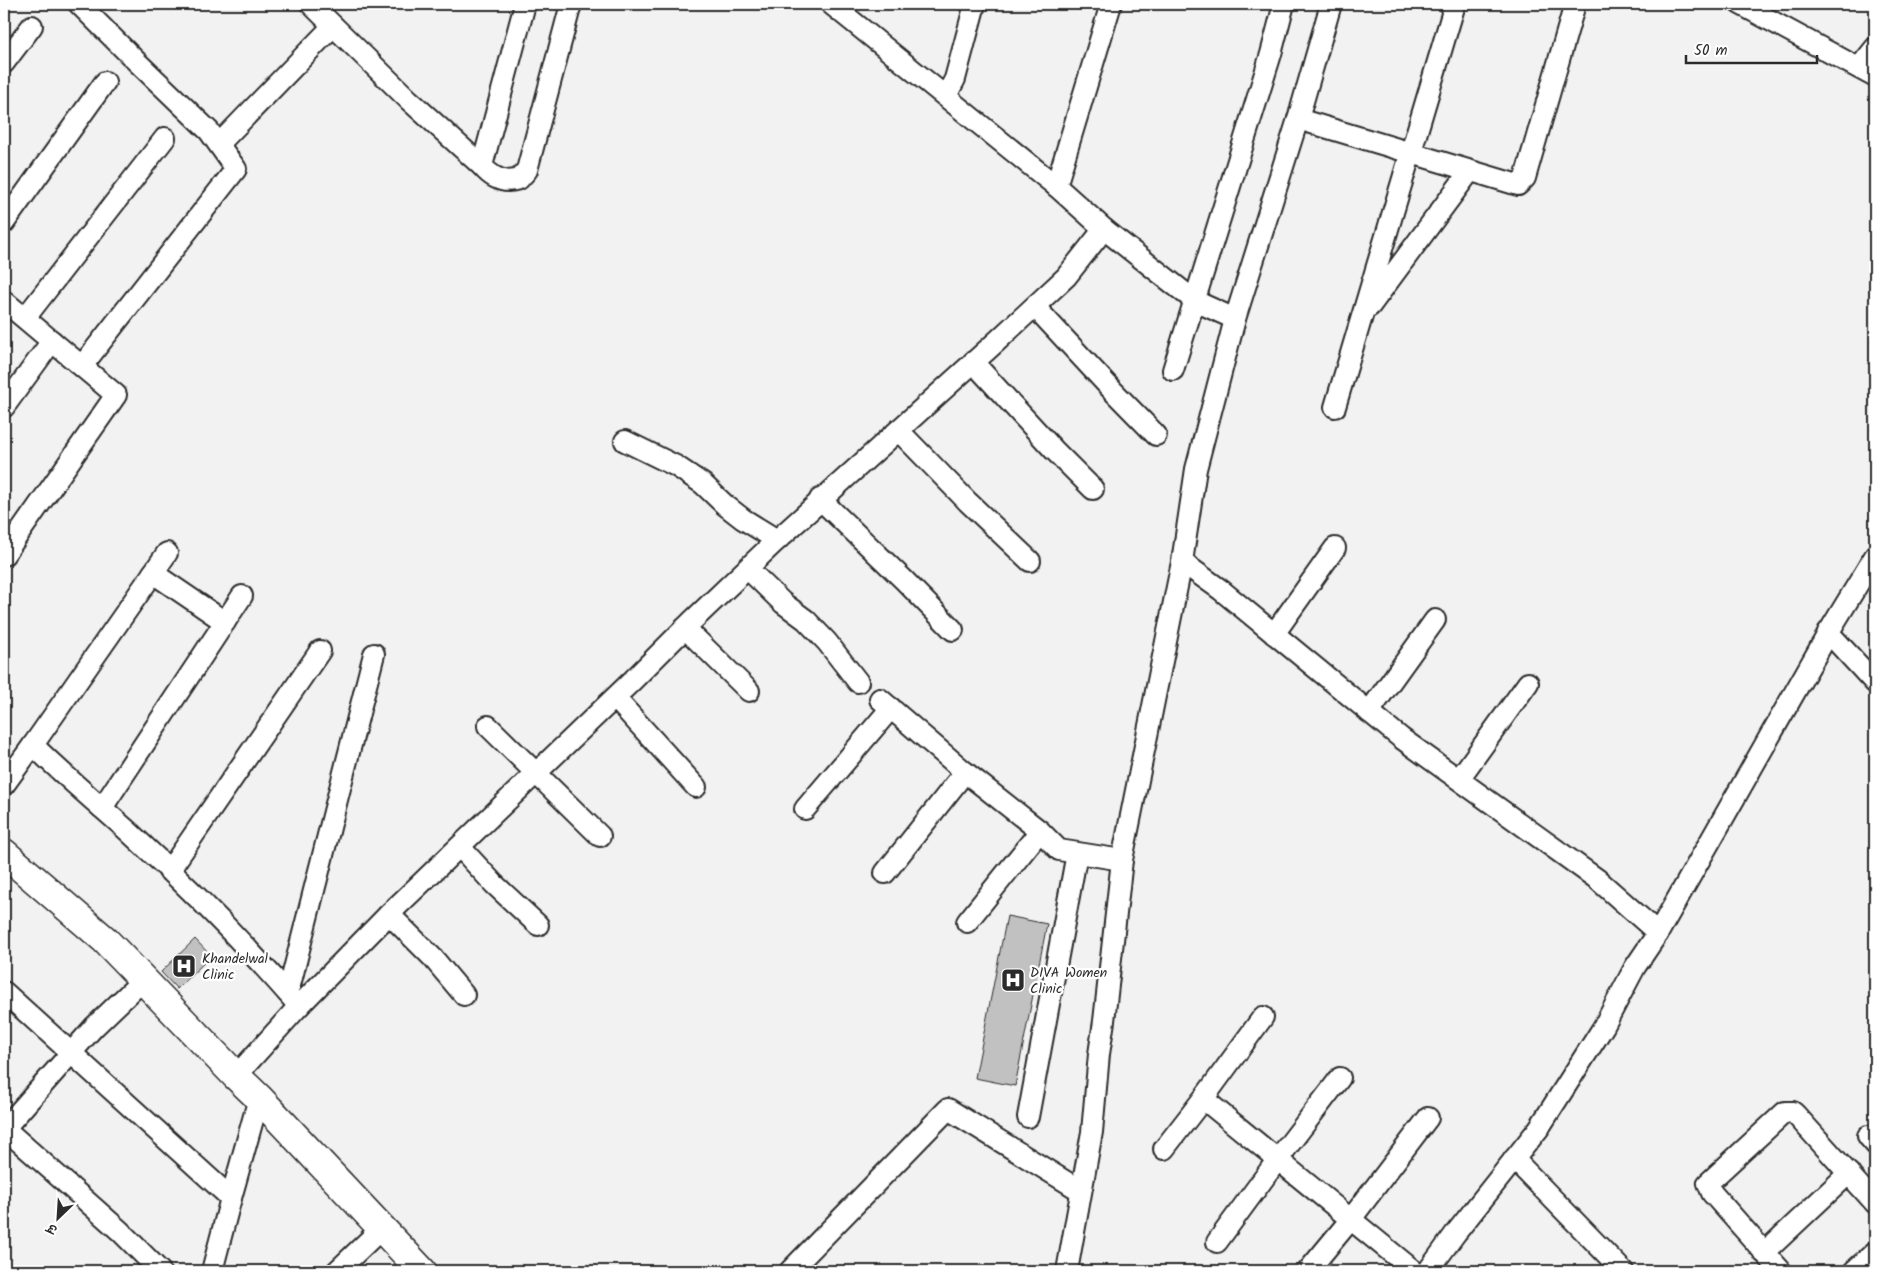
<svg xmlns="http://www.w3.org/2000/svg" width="1879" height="1275" font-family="Kalam,'Playpen Sans Deva',sans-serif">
  <rect width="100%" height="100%" fill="#f2f2f2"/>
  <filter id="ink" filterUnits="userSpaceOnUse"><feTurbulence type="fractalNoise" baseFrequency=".02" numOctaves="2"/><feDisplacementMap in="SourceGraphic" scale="10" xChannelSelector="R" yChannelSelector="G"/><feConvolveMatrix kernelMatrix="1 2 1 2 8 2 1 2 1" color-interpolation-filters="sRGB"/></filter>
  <g filter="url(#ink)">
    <g fill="#c1c1c1" stroke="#2b2b2b">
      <polygon points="1007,916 1047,924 1015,1086 975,1078"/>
      <polygon points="195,939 211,956 177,989 161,972"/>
    </g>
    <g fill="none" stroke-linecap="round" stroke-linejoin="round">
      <g stroke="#2b2b2b" stroke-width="24">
        <g id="street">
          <polyline points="79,4 135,60 209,131 236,169 82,366"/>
          <polyline points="311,4 409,100 482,166"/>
          <path d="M525,4l-43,162c10,12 22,18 37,13l8,-9 44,-166"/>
          <polyline points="831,4 1056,186 1104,229 1195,301 1235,319"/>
          <polyline points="1740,4 1875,77"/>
          <polyline points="4,63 32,26"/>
          <polyline points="1859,68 1875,48"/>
          <polyline points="946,96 955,79 975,4"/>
          <polyline points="1298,119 1518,185 1525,178 1575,4"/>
          <polyline points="219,144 333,26"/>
          <polyline points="1056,186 1111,4"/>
          <polyline points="4,223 105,82"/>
          <polyline points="4,301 116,395 4,555"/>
          <polyline points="1370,306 1470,171"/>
          <polyline points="1035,307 1114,392 1156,435"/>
          <polyline points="25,318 165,138"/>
          <polyline points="973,362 1054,450 1093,489"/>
          <polyline points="1173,370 1271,54 1284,4"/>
          <polyline points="4,407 52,341"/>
          <polyline points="1335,407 1455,4"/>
          <polyline points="899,431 968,502 1030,561"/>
          <polyline points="625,441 676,466 703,484 725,505 743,519 777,540"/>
          <polyline points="820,499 904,580 953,630"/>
          <path d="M167,553l-134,192c31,31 64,58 96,87 60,55 117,113 170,174"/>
          <polyline points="1182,562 1221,590 1401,738 1597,879 1658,933 1635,967 1604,1026 1539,1128 1455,1234 1428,1271"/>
          <polyline points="748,569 783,603 806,620 827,642 858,682"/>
          <polyline points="153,573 225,622"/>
          <polyline points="685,628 749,691"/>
          <polyline points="1828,632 1875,683"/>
          <polyline points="1274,634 1335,548"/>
          <polyline points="615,698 696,787"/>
          <polyline points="880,699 965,772 1040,831 1059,850 1122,860"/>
          <polyline points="1369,712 1435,620"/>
          <polyline points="488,726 600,836"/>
          <polyline points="1459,779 1528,683"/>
          <polyline points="4,785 33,745"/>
          <polyline points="102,808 242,596"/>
          <polyline points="805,809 891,708"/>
          <polyline points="460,847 494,884 538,925"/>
          <polyline points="169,871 320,651"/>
          <polyline points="885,873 965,772"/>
          <polyline points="389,914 433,958 464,995"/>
          <polyline points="967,922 1040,831"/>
          <polyline points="1658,933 1833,625 1875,556"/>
          <polyline points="4,992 231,1198"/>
          <polyline points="288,993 374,654"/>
          <polyline points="1263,1017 1206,1095 1206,1101 1414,1271"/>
          <polyline points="236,1076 299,1006 389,914 632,681 691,622 777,540 996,342 1066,277 1104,229"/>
          <polyline points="1028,1117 1077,853"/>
          <polyline points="4,1128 120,1231 160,1271"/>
          <polyline points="4,1129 94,1027 143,980"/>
          <polyline points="1868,1136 1875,1144"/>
          <polyline points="1164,1149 1206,1095"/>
          <polyline points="1514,1159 1623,1271"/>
          <polyline points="1217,1242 1278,1159 1340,1078"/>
          <polyline points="1764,1253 1849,1173"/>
          <polyline points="212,1271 231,1198 259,1098"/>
          <polyline points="337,1271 382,1228"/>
          <polyline points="790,1271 948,1109 1081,1191"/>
          <polyline points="1067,1271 1092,1132 1099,1054 1104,1021 1122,860 1182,562 1196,469 1235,319 1298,119 1331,4"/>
          <polyline points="1308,1271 1351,1219 1428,1118"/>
          <polyline points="1781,1271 1712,1193 1708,1183 1785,1112 1793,1112 1796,1115 1875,1203"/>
          <polyline points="1854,1271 1875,1252"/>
        </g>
      </g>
      <g stroke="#2b2b2b" stroke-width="31">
        <polyline id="secondary" points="4,853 105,940 236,1076 259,1098 422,1271"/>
      </g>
      <use href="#street" stroke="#fff" stroke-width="20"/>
      <use href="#secondary" stroke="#fff" stroke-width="28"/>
    </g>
  </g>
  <defs>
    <g id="hospital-square" transform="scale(1.25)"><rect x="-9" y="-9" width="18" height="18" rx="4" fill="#2b2b2b" stroke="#fff"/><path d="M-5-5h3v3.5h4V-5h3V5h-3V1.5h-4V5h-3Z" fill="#fff"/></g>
  </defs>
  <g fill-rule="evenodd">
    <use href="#hospital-square" x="184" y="966"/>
    <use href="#hospital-square" x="1013" y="980"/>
  </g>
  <g text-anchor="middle" stroke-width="4.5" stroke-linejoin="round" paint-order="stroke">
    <g font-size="14" fill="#2b2b2b" stroke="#fff" text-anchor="start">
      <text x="202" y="963">Khandelwal<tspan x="202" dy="16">Clinic</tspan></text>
      <text x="1030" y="977">DIVA Women<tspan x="1030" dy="16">Clinic</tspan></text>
    </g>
  </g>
  <rect width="1879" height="1275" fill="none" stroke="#fff" stroke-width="20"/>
  <rect x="10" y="10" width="1859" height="1255" fill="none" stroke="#2b2b2b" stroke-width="2" filter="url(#ink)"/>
  <g transform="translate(58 1218) rotate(205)" stroke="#ffffff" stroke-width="4" paint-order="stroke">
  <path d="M0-4L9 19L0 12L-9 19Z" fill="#2b2b2b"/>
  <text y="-8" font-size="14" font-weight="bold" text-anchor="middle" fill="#2b2b2b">उ</text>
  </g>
  <path d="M1686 55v8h131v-8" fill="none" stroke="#2b2b2b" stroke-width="2.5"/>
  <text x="1694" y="55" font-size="15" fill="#2b2b2b" stroke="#ffffff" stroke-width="4" paint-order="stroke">50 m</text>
</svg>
